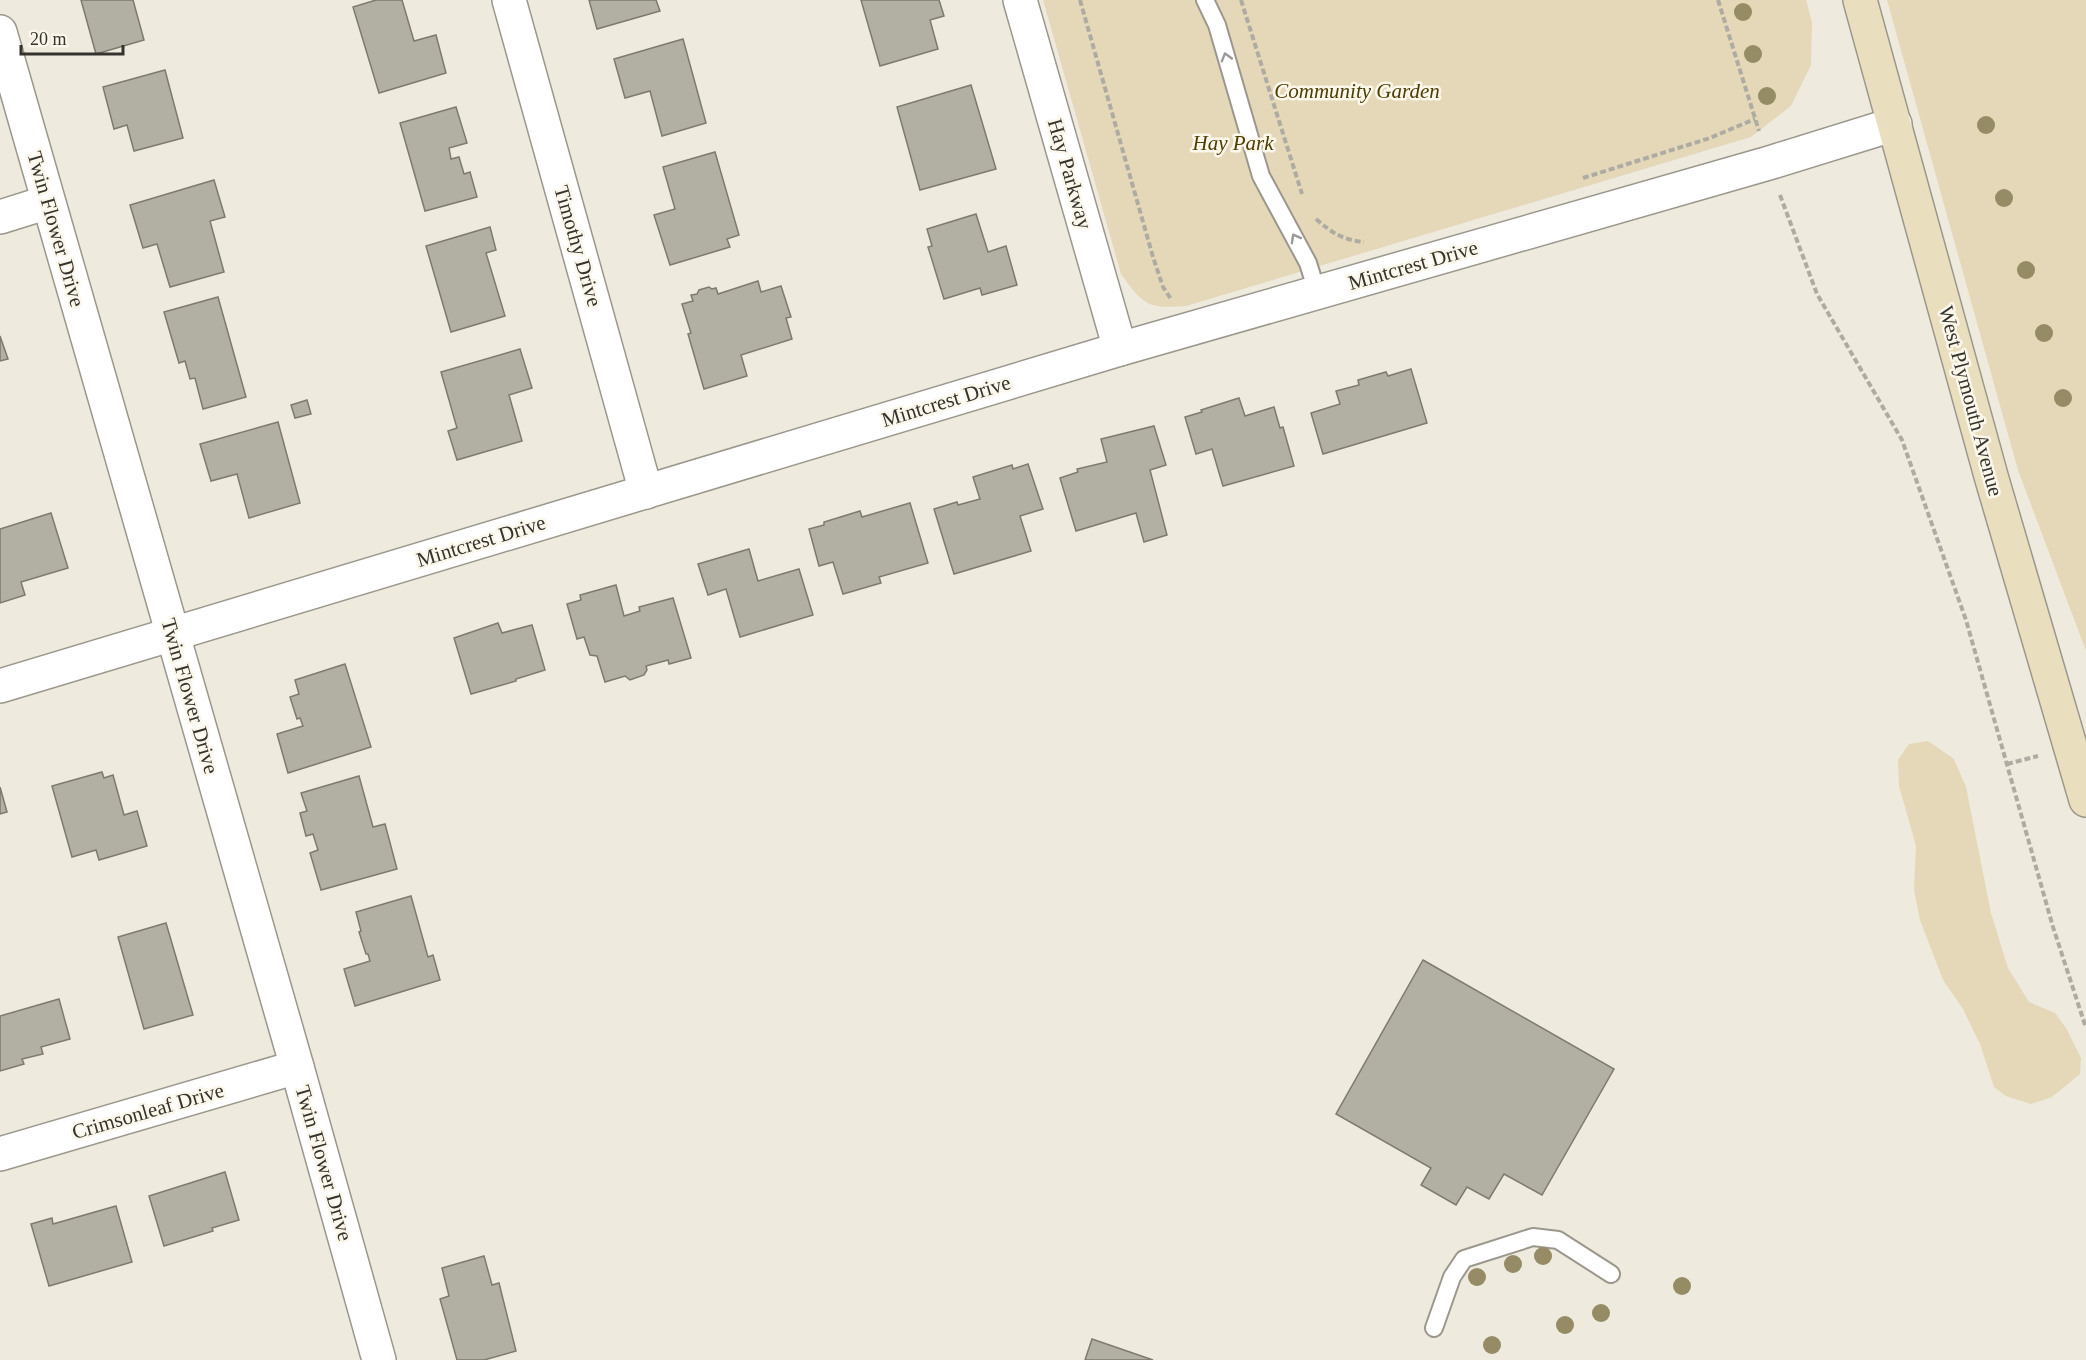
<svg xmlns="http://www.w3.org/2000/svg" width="2086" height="1360" font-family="'Times New Roman',serif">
  <rect width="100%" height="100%" fill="#eeeade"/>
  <g fill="#e4d8b8">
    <path d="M1043,0h763l6,22 -1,43 -20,41 -40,31 -565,169c-38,3 -43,-1 -65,-32z"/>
    <polygon points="1887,0 2086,0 2086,651 2018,470"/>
    <polygon points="1928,741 1954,759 1966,787 1991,913 2008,968 2029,1002 2055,1013 2066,1028 2081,1058 2080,1074 2052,1097 2031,1104 2006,1096 1994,1087 1980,1044 1963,1009 1943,980 1920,920 1914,890 1916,846 1899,786 1898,760 1909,744"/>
  </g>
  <g fill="#b2afa3" stroke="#7e7a70" stroke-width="1.5">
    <polygon points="81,0 133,0 144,40 96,54"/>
    <polygon points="376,0 402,0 414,41 436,35 446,73 379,93 353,7"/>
    <polygon points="589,0 656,0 660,11 597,29"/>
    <polygon points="861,0 939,0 944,16 930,20 938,49 880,66"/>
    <polygon points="683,39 706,123 662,136 650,91 625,98 614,59"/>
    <polygon points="165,70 183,138 134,151 127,125 114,129 103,87"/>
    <polygon points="971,85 996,169 920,190 897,107"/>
    <polygon points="456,107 467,143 449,148 451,159 459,157 464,174 470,172 477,197 425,211 400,123"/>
    <polygon points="715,152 739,235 727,239 730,247 670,265 654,215 675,209 663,167"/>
    <polygon points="214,180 225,217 210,221 224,272 170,287 157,244 143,248 130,205"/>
    <polygon points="976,214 988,252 1006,246 1017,285 982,295 980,288 944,299 928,247 932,246 927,229"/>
    <polygon points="490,227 496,250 486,253 505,316 451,332 426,246"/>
    <polygon points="758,281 761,292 781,286 791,317 786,318 792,339 741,355 747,376 704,389 688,334 691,333 682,304 693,301 691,295 697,294 699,290 709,287 712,289 716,288 718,294"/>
    <polygon points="218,297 246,397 203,409 195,378 190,379 185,361 179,363 164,312"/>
    <polygon points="0,336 8,359 0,361"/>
    <polygon points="520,349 532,388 509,395 522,441 457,460 448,431 457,428 441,372"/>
    <polygon points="1411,369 1427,423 1323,454 1311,413 1340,404 1336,391 1359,385 1358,380 1386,372 1388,376"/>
    <polygon points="1239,398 1245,416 1274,407 1280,428 1283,427 1294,466 1223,486 1212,449 1196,454 1185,417 1202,412 1201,410"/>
    <polygon points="307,400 311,414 295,418 291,405"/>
    <polygon points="278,422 300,503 249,518 237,474 211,481 200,444"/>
    <polygon points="1154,426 1166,465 1150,470 1167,535 1144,542 1136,513 1076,531 1060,478 1078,472 1077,469 1107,462 1101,439"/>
    <polygon points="1028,464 1043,509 1020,516 1031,551 954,574 934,509 957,502 958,505 980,499 973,477 1012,465 1013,469"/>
    <polygon points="910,503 928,563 879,577 881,583 843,594 833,562 819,566 809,529 824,525 824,522 860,511 862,517"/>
    <polygon points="51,513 68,568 21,582 25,595 0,603 0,529"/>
    <polygon points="749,549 758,581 799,569 813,615 740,637 726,589 708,595 698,564"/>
    <polygon points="616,585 624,616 640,611 639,607 673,598 691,658 669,664 668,660 646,666 647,670 644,675 630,680 625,676 605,682 597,656 590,655 584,637 577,639 567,604 581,600 580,595"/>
    <polygon points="498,623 502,633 532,625 545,670 516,679 516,681 471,694 454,638"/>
    <polygon points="345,664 371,747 288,773 277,734 303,726 300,718 297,719 290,697 299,694 295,680"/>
    <polygon points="102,772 104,778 113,775 124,815 137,811 147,846 99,860 96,850 72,857 52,786"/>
    <polygon points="359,776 373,827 385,824 397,869 321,890 310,853 318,850 313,834 306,836 300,813 307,811 301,793"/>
    <polygon points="0,787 7,812 0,814"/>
    <polygon points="411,896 428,957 433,955 440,980 355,1006 344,969 370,961 368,954 366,954 359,932 361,931 356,912"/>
    <polygon points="166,923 193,1015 144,1029 118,937"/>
    <polygon points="1423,960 1614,1069 1542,1195 1504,1174 1489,1199 1467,1187 1456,1205 1421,1185 1431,1168 1336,1114"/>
    <polygon points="59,999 70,1039 41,1047 43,1054 22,1059 24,1064 0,1071 0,1016"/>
    <polygon points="225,1172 239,1220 212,1228 213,1231 164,1246 149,1196"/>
    <polygon points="116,1206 132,1262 49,1286 31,1224 52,1218 53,1224"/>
    <polygon points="484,1256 492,1285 499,1283 516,1351 484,1360 457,1360 440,1299 449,1296 442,1268"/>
    <polygon points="1092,1339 1153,1360 1085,1360"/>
  </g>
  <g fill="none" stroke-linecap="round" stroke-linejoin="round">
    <g stroke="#9b978c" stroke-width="20">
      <g id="lane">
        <polyline points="1205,0 1217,25 1261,176 1308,263 1317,292"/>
        <polyline points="1434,1328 1452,1277 1464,1259 1533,1237 1558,1240 1611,1274"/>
      </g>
    </g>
    <g stroke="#9b978c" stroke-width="36">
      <g id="street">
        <polyline points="509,0 646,492"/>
        <polyline points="1020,0 1120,349"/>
        <polyline points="0,32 297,1067 379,1360"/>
        <polyline points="0,217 48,202"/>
        <polyline points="0,686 1120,349 1769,163 1895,124"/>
        <polyline points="0,1154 297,1067"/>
      </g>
    </g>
    <g stroke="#9b978c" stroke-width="36">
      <polyline id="secondary" points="1860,0 1991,476 2086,800"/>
    </g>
    <g stroke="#aeaca2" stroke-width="4" stroke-dasharray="6 3" stroke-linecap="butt">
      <polyline points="1080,0 1153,257 1163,287 1171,299"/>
      <polyline points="1241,0 1302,194"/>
      <polyline points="1718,0 1759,131"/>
      <polyline points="1583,178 1710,138 1755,119"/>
      <polyline points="1780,195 1817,294 1902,440 1966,620 2053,927 2086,1028"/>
      <path d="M1316,219c16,14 27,21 48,23"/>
      <polyline points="2007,764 2038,756"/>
    </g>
    <use href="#lane" stroke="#fff" stroke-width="16"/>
    <use href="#street" stroke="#fff" stroke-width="33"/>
    <use href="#secondary" stroke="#e9dfbf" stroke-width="33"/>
  </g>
  <g fill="#958b65">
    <circle cx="1743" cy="12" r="9"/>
    <circle cx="1753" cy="54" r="9"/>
    <circle cx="1767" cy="96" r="9"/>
    <circle cx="1986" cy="125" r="9"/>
    <circle cx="2004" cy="198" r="9"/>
    <circle cx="2026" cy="270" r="9"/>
    <circle cx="2044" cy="333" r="9"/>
    <circle cx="2063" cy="398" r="9"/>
    <circle cx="1543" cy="1256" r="9"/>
    <circle cx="1513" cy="1264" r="9"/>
    <circle cx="1477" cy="1277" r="9"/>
    <circle cx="1682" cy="1286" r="9"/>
    <circle cx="1601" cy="1313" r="9"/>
    <circle cx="1565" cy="1325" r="9"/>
    <circle cx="1492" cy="1345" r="9"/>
  </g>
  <defs><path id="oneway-chevron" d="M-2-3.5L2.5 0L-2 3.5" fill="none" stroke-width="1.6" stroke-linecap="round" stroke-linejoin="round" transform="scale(1.5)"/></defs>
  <g stroke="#9a9996">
    <use href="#oneway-chevron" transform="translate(1226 57) rotate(-106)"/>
    <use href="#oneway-chevron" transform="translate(1295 238) rotate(-119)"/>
  </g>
  <g text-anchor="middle" stroke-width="5" stroke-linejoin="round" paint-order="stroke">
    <g font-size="21" font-style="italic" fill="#4d3d02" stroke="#fcf7eb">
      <text x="1357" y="98">Community Garden</text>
      <text x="1233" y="150">Hay Park</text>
    </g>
    <g font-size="21" fill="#34332e" stroke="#fcf7eb">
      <text transform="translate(1070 174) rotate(74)" y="7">Hay Parkway</text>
      <text transform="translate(56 229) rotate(74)" y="7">Twin Flower Drive</text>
      <text transform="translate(578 246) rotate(74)" y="7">Timothy Drive</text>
      <text transform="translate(1413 265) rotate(-16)" y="7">Mintcrest Drive</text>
      <text transform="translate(946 401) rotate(-17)" y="7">Mintcrest Drive</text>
      <text transform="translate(1971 401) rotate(75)" y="7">West Plymouth Avenue</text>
      <text transform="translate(481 541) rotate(-17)" y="7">Mintcrest Drive</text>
      <text transform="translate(190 696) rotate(74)" y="7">Twin Flower Drive</text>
      <text transform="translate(148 1111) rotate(-16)" y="7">Crimsonleaf Drive</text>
      <text transform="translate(324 1163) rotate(74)" y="7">Twin Flower Drive</text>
    </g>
  </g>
  <path d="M21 45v9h102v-9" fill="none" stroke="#34332e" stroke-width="3"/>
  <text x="30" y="45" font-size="18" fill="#34332e" stroke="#fcf7eb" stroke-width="4.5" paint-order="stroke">20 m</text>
</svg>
